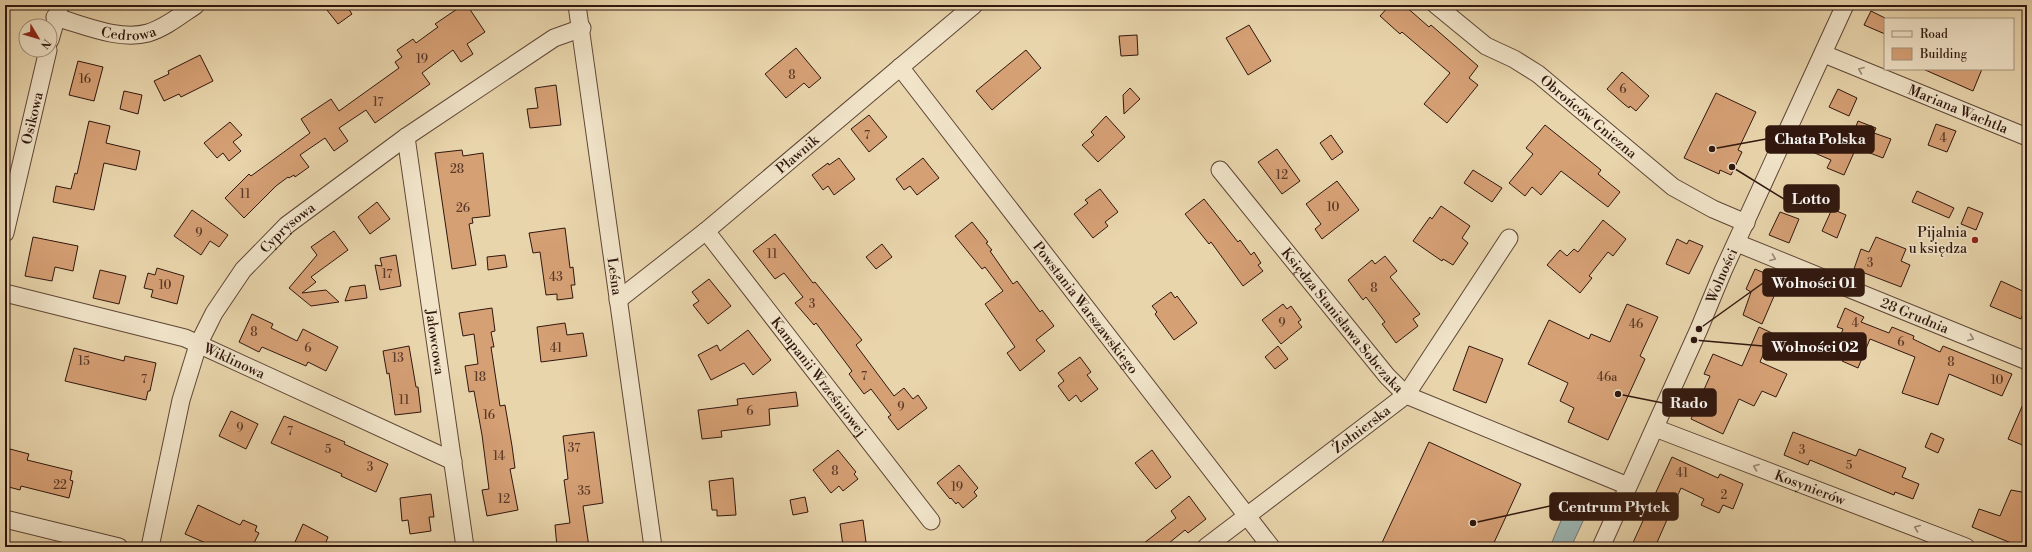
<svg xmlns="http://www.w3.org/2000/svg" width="2032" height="552" font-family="'Libre Bodoni',serif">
  <rect width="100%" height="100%" fill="#e9d5ac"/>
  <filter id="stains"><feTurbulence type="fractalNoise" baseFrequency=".005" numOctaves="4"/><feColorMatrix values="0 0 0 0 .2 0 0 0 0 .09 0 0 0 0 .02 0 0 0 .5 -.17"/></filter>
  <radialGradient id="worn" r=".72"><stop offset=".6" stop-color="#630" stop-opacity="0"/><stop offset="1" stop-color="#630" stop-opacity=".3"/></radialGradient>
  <polygon fill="#9bb6b4" stroke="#707672" points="1565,511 1584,519 1571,547 1550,547"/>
  <g fill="#d6a075" stroke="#30170e">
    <polygon points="323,5 346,5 352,14 338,24"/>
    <polygon points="463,5 467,5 485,32 467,44 473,54 461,62 453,50 422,73 430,84 375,123 366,110 339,128 348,141 334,151 325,138 300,155 309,167 295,177 294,175 289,178 288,177 276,186 244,218 225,198 249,174 251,176 310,133 301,119 331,99 339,111 399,68 395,62 402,57 397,50 413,39 416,43 438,27 435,24"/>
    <polygon points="1390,5 1404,5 1429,27 1431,25 1478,66 1469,78 1478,85 1447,123 1424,104 1450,73 1402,32 1400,34 1380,16"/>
    <polygon points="1871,11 1885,18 1885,34 1864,25"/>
    <polygon points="1249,25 1271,61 1248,75 1226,38"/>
    <polygon points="1137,35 1138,55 1121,56 1119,36"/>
    <polygon points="796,48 821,78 809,88 804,83 786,98 765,74"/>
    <polygon points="1026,50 1041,68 992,110 976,91"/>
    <polygon points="200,55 213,81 181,97 179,94 164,101 154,81 169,74 168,71"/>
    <polygon points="78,61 103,67 94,101 69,95"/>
    <polygon points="1923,69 1982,69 1973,91"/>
    <polygon points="1622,72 1649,96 1636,111 1630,106 1629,108 1624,104 1607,89"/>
    <polygon points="556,85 561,125 530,128 527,109 538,108 535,88"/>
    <polygon points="1130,88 1140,99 1124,114 1123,95"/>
    <polygon points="1838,89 1857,98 1849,116 1829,107"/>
    <polygon points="124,91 142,95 138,114 120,109"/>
    <polygon points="1716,93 1756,112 1738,150 1742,152 1731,175 1720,170 1719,174 1684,158"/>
    <polygon points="869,115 887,137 869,152 851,129"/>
    <polygon points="1106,116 1125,137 1098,162 1082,145 1094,135 1091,132"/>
    <polygon points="89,121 110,126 106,143 140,151 136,170 104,163 94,210 53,202 56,186 71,189 75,173 77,174"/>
    <polygon points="1858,121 1876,128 1874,133 1891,139 1883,158 1849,145"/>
    <polygon points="230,122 242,135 233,142 241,151 229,161 223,153 217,158 204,143"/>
    <polygon points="1936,124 1956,131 1947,152 1928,145"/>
    <polygon points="1545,125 1601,170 1598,174 1620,192 1608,207 1561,171 1541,195 1532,187 1525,196 1509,183 1533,154 1526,148"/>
    <polygon points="1818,132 1856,148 1844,175 1827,168 1831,160 1810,151"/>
    <polygon points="1331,135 1343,152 1332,160 1320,143"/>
    <polygon points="1277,149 1300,181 1282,194 1258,162"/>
    <polygon points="462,150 463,156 483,153 490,216 472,218 473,223 469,224 476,265 452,269 435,153"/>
    <polygon points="839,158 855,179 834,195 828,186 823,190 812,175 828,163 829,165"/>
    <polygon points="923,158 939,178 917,195 910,186 904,190 896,179"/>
    <polygon points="1473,170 1502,188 1492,202 1464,183"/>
    <polygon points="1337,181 1359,210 1322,239 1315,229 1321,224 1306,204"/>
    <polygon points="1100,189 1118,212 1105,222 1108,226 1093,238 1074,214 1088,203 1085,200"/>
    <polygon points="1917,191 1954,208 1949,218 1912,202"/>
    <polygon points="1204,199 1238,242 1240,240 1251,255 1254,252 1261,263 1258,265 1263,271 1243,286 1211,242 1209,244 1185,214"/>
    <polygon points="377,202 390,219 370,234 358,217"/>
    <polygon points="1441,206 1470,226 1462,238 1468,243 1453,265 1443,259 1442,261 1413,241 1430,217 1432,219"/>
    <polygon points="1968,207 1983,213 1976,230 1961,224"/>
    <polygon points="1832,209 1846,215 1837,238 1822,231"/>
    <polygon points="192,210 228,235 219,247 210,241 201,255 174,236"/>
    <polygon points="1780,212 1799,219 1789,243 1769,235"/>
    <polygon points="1603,220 1626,239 1613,256 1608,252 1589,276 1592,278 1580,293 1547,265 1560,250 1567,256 1574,249 1578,252"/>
    <polygon points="972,222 988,242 986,243 992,250 990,251 1013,284 1017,281 1040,312 1042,310 1054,326 1036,340 1045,351 1020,371 1007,353 1015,347 985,304 1003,291 985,267 982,269 955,236"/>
    <polygon points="565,228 570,268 573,267 575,285 571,285 573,298 557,300 557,294 546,295 540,252 533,253 529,233"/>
    <polygon points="334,231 348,250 311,277 316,282 302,293 326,290 339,302 311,306 289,288 317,255 311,247"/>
    <polygon points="775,234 813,283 815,282 862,340 856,345 894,396 904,388 913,399 918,395 927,408 898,430 888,417 891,415 871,389 864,394 849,374 852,371 816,323 814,325 795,303 803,297 784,273 775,279 753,251"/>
    <polygon points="33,237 78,246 73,271 55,267 52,281 25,276"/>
    <polygon points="1876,237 1906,249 1901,261 1910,265 1901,287 1854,269 1861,249 1869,252"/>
    <polygon points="1677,239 1687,244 1689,240 1703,246 1689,274 1666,264"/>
    <polygon points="882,244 892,257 876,269 866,257"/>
    <polygon points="396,255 401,286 380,290 375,265 382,266 380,258"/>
    <polygon points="505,255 507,267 488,270 487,257"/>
    <polygon points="1385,256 1397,271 1390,277 1420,314 1413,319 1418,326 1396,343 1382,324 1385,322 1366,297 1363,300 1348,280 1372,260 1375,264"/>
    <polygon points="157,268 184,276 177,304 151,297 153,290 144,288 148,273 155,275"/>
    <polygon points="1755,269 1781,280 1762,324 1743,315 1751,292 1746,289"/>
    <polygon points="100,270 126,276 119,304 93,298"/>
    <polygon points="709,279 731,306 708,324 693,305 699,301 692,292"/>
    <polygon points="2001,281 2027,293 2027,304 2021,319 1990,306"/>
    <polygon points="365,285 367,298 345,301 350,287"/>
    <polygon points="1171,292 1175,298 1177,296 1197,323 1174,340 1155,314 1157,312 1152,306"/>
    <polygon points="1283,304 1287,309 1291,306 1301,320 1298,322 1302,327 1281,344 1262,320"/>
    <polygon points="1627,304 1658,317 1640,356 1645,359 1608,440 1568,422 1574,408 1560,401 1568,383 1528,364 1549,320 1589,339 1591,334 1610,342"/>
    <polygon points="492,308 495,331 491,332 494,347 491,347 500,406 505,405 512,446 515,468 510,469 518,510 487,516 482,490 489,489 482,435 474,391 469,392 465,366 478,364 474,334 463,336 459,313"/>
    <polygon points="1845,308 1864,317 1861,322 1889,333 1892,327 1914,336 1913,339 1940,352 1943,346 2012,374 2002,396 1949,374 1938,405 1902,393 1915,357 1870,339 1858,368 1842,361 1844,357 1834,352 1843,329 1837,327"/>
    <polygon points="252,314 273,324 271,328 297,341 303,329 338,347 326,371 308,362 306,366 262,347 259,352 239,342"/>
    <polygon points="565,323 567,335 583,333 587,356 541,362 537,327"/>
    <polygon points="1759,327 1772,333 1760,362 1787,374 1776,397 1762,391 1754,406 1739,399 1723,434 1691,419 1710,376 1704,374 1713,354 1742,366"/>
    <polygon points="748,330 771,360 753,375 744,363 711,380 698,355 717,345 720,351"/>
    <polygon points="409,346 416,387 418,387 421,412 395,415 389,373 387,374 383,351"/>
    <polygon points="1278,346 1288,359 1275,369 1265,357"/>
    <polygon points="1469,346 1503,359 1486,403 1453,390"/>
    <polygon points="74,348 124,361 125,356 156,363 150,391 148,391 146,400 65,381"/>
    <polygon points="1080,357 1091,372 1087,375 1098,389 1081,402 1076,395 1069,401 1058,386 1064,381 1058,373"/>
    <polygon points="796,392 798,406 769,409 770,425 721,431 722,437 702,439 698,410 738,405 737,399"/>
    <polygon points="2027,395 2027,447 2008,439"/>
    <polygon points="231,411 258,424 246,449 219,436"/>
    <polygon points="284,416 345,442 344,444 388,464 376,492 341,476 342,474 271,443"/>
    <polygon points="594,432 603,503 583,506 589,547 557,547 555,525 570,523 564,480 568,479 563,436"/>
    <polygon points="1793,432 1856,456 1859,449 1906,468 1902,477 1919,484 1913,499 1895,492 1894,495 1810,460 1808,465 1784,455"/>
    <polygon points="1931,433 1944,439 1938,453 1925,447"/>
    <polygon points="1429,442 1521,484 1492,547 1380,547"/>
    <polygon points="10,449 29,454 27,460 72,471 70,480 73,481 69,498 21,486 20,490 5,486 5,457 8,458"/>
    <polygon points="838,450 856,472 854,474 858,479 843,491 839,486 831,493 813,470"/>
    <polygon points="1152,450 1171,477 1156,489 1135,463"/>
    <polygon points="1672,457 1718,478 1720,474 1743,484 1733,509 1723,505 1719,513 1701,505 1704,499 1681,488 1655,547 1631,547"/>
    <polygon points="959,465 978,488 974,492 977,496 963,508 958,502 956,504 951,498 950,499 937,483"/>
    <polygon points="733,478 736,515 717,516 717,510 712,510 709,481"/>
    <polygon points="2011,490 2027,493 2027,547 2021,547 1972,527 1979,509 2000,516"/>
    <polygon points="431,494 434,517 429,517 431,531 410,534 408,520 402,521 400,498"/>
    <polygon points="1189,496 1206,519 1188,533 1185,530 1164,547 1139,547 1176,518 1171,511"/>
    <polygon points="805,497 808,512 793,515 790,500"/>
    <polygon points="198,505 240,525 243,520 257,526 255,531 259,533 252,547 215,547 185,534"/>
    <polygon points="863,520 866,542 843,546 840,524"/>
    <polygon points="303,524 328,537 324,547 305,547 295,542"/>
  </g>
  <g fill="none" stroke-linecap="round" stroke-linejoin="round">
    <g stroke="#5e4636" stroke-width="19">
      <g id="minor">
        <path id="s1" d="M577,5l76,542"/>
        <path id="s2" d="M1436,5l50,41 28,13 24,15 135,113 40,22 33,14"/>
        <path id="s3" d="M55,17c29,8 64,24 93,16 17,-5 33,-18 48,-28"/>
        <polyline points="50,40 60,5"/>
        <path id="s4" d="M1824,54l203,83"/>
        <path id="s5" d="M900,67l371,480"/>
        <path id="s6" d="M406,137l59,410"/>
        <path id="s7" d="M1220,170l167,206 19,19 222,91"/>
        <path id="s8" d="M706,231l225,290"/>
        <path id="s9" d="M5,233l43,-183"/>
        <path id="s10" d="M1737,243l290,118"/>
        <path id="s11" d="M5,293l180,45 268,123"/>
        <path id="s12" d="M618,300l88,-69 268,-226"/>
        <path id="s13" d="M1655,428l311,119"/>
        <polyline points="5,519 119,547"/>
        <path id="s14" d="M150,547l31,-147 17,-55 16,-32 29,-43 44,-45 119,-88 148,-99 28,-10"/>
        <path id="s15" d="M1206,547l200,-152 103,-157"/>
        <path id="s16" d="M1601,547l98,-218 24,-58 122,-266"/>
      </g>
    </g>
    <use href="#minor" stroke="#f1e4c9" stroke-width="17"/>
  </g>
  <defs><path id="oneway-chevron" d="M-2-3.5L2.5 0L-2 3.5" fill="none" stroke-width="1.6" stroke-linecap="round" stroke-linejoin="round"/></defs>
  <g stroke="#9a8875">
    <use href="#oneway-chevron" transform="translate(1861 70) rotate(-158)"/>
    <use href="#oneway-chevron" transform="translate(1773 258) rotate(22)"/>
    <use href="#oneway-chevron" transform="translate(1971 338) rotate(22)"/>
    <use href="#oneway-chevron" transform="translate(1756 467) rotate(-159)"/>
    <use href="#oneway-chevron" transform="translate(1917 528) rotate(-159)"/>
  </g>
  <circle fill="#8f2418" stroke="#f1e4c9" stroke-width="1.5" cx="1975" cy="240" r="4"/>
  <g text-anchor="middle" stroke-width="3.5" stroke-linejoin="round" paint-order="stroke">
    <g font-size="12" fill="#5a3928">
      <text x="422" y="63">19</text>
      <text x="792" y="79">8</text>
      <text x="85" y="83">16</text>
      <text x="1623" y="93">6</text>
      <text x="378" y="106">17</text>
      <text x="867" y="139">7</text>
      <text x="1943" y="142">4</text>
      <text x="457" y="173">28</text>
      <text x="1282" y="179">12</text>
      <text x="245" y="198">11</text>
      <text x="1333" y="211">10</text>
      <text x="463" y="212">26</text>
      <text x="199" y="237">9</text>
      <text x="772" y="258">11</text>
      <text x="1870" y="267">3</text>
      <text x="387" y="278">17</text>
      <text x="556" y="281">43</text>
      <text x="165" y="289">10</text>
      <text x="1374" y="292">8</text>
      <text x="812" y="308">3</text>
      <text x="1282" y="327">9</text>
      <text x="1855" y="327">4</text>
      <text x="1636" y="328">46</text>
      <text x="254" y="336">8</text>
      <text x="1901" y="346">6</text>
      <text x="308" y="352">6</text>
      <text x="556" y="352">41</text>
      <text x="398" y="362">13</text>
      <text x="84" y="365">15</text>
      <text x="1951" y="366">8</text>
      <text x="864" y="380">7</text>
      <text x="480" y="381">18</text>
      <text x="1607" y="381">46a</text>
      <text x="144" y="383">7</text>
      <text x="1997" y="384">10</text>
      <text x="404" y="404">11</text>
      <text x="901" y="411">9</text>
      <text x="750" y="415">6</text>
      <text x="489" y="419">16</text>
      <text x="240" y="432">9</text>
      <text x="290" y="435">7</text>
      <text x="574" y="452">37</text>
      <text x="328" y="453">5</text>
      <text x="1802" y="454">3</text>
      <text x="499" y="460">14</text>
      <text x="1849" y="469">5</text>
      <text x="370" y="471">3</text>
      <text x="835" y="475">8</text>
      <text x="1682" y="477">41</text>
      <text x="60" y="489">22</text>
      <text x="957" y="491">19</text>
      <text x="584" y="495">35</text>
      <text x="1724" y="499">2</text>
      <text x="504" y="503">12</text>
    </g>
    <g font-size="14" fill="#30170e" stroke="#f1e4c9">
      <text dy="5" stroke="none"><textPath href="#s3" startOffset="76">Cedrowa</textPath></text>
      <text dy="5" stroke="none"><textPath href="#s4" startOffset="145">Mariana Wachtla</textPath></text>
      <text dy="5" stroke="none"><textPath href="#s2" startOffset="190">Obrońców Gniezna</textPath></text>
      <text dy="5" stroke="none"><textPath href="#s9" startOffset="118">Osikowa</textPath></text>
      <text dy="5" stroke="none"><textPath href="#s12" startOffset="231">Pławnik</textPath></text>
      <text dy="5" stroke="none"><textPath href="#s14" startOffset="357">Cyprysowa</textPath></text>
      <text dy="5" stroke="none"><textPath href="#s1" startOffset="274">Leśna</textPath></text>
      <text dy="5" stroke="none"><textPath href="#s16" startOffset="297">Wolności</textPath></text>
      <text dy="5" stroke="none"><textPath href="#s5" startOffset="304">Powstania Warszawskiego</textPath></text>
      <text dy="5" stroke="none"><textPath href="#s10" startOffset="192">28 Grudnia</textPath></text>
      <text dy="5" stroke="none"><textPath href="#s7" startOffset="194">Księdza Stanisława Sobczaka</textPath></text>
      <text dy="5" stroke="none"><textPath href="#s6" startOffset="207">Jałowcowa</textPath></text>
      <text dy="5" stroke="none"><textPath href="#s11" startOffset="240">Wiklinowa</textPath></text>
      <text dy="5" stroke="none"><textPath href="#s8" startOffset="184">Kampanii Wrześniowej</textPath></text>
      <text dy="5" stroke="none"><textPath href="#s15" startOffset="195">Żołnierska</textPath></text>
      <text dy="5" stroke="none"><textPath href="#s13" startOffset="166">Kosynierów</textPath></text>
    </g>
    <g font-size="14" fill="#30170e" stroke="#f1e4c9" text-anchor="end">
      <text x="1967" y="237">Pijalnia<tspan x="1967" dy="16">u księdza</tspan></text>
    </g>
  </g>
  <path fill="none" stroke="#30170e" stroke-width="1.5" d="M1712 149L1766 139M1732 167L1784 199M1699 329L1763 283M1694 340L1763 346M1618 394L1663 403M1473 523L1550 506"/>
  <g fill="#30170e" stroke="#f1e4c9" stroke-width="1.5">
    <circle cx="1712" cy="149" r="4"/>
    <circle cx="1732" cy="167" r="4"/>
    <circle cx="1699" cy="329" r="4"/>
    <circle cx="1694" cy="340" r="4"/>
    <circle cx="1618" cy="394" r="4"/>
    <circle cx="1473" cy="523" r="4"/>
  </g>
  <g fill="#30170e" stroke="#30170e" stroke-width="1.5">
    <rect x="1766" y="126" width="108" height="27" rx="4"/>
    <rect x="1784" y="185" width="55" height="27" rx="4"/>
    <rect x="1763" y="269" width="101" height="27" rx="4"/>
    <rect x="1763" y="333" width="103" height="27" rx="4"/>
    <rect x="1663" y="389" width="53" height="27" rx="4"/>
    <rect x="1550" y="493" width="128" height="27" rx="4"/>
  </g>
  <g font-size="15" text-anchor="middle" font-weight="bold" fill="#fff">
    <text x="1820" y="144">Chata Polska</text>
    <text x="1811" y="204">Lotto</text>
    <text x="1814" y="288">Wolności 01</text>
    <text x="1815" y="352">Wolności 02</text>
    <text x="1689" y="408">Rado</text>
    <text x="1614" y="512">Centrum Płytek</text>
  </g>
  <rect width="2032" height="552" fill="none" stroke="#e9d5ac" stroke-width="20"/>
  <rect x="6" y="6" width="2020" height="540" fill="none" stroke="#30170e" stroke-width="2"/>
  <rect x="10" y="10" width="2012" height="532" fill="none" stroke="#30170e"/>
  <rect x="1884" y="18" width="130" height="52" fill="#f1e4c9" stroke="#a4927e"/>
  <rect x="1892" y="31" width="20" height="6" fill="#f1e4c9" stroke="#a4927e"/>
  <text x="1920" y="38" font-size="12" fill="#30170e">Road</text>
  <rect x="1892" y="48" width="20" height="12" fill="#d6a075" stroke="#a4927e"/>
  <text x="1920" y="58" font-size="12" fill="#30170e">Building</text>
  <g transform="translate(38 38) rotate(128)"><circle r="19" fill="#f1e4c9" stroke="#a4927e"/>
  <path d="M0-3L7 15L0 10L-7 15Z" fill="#8f2418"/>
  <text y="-6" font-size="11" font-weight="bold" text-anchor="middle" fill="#30170e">N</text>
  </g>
  <rect width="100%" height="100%" filter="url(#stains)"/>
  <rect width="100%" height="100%" fill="url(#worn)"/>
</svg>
